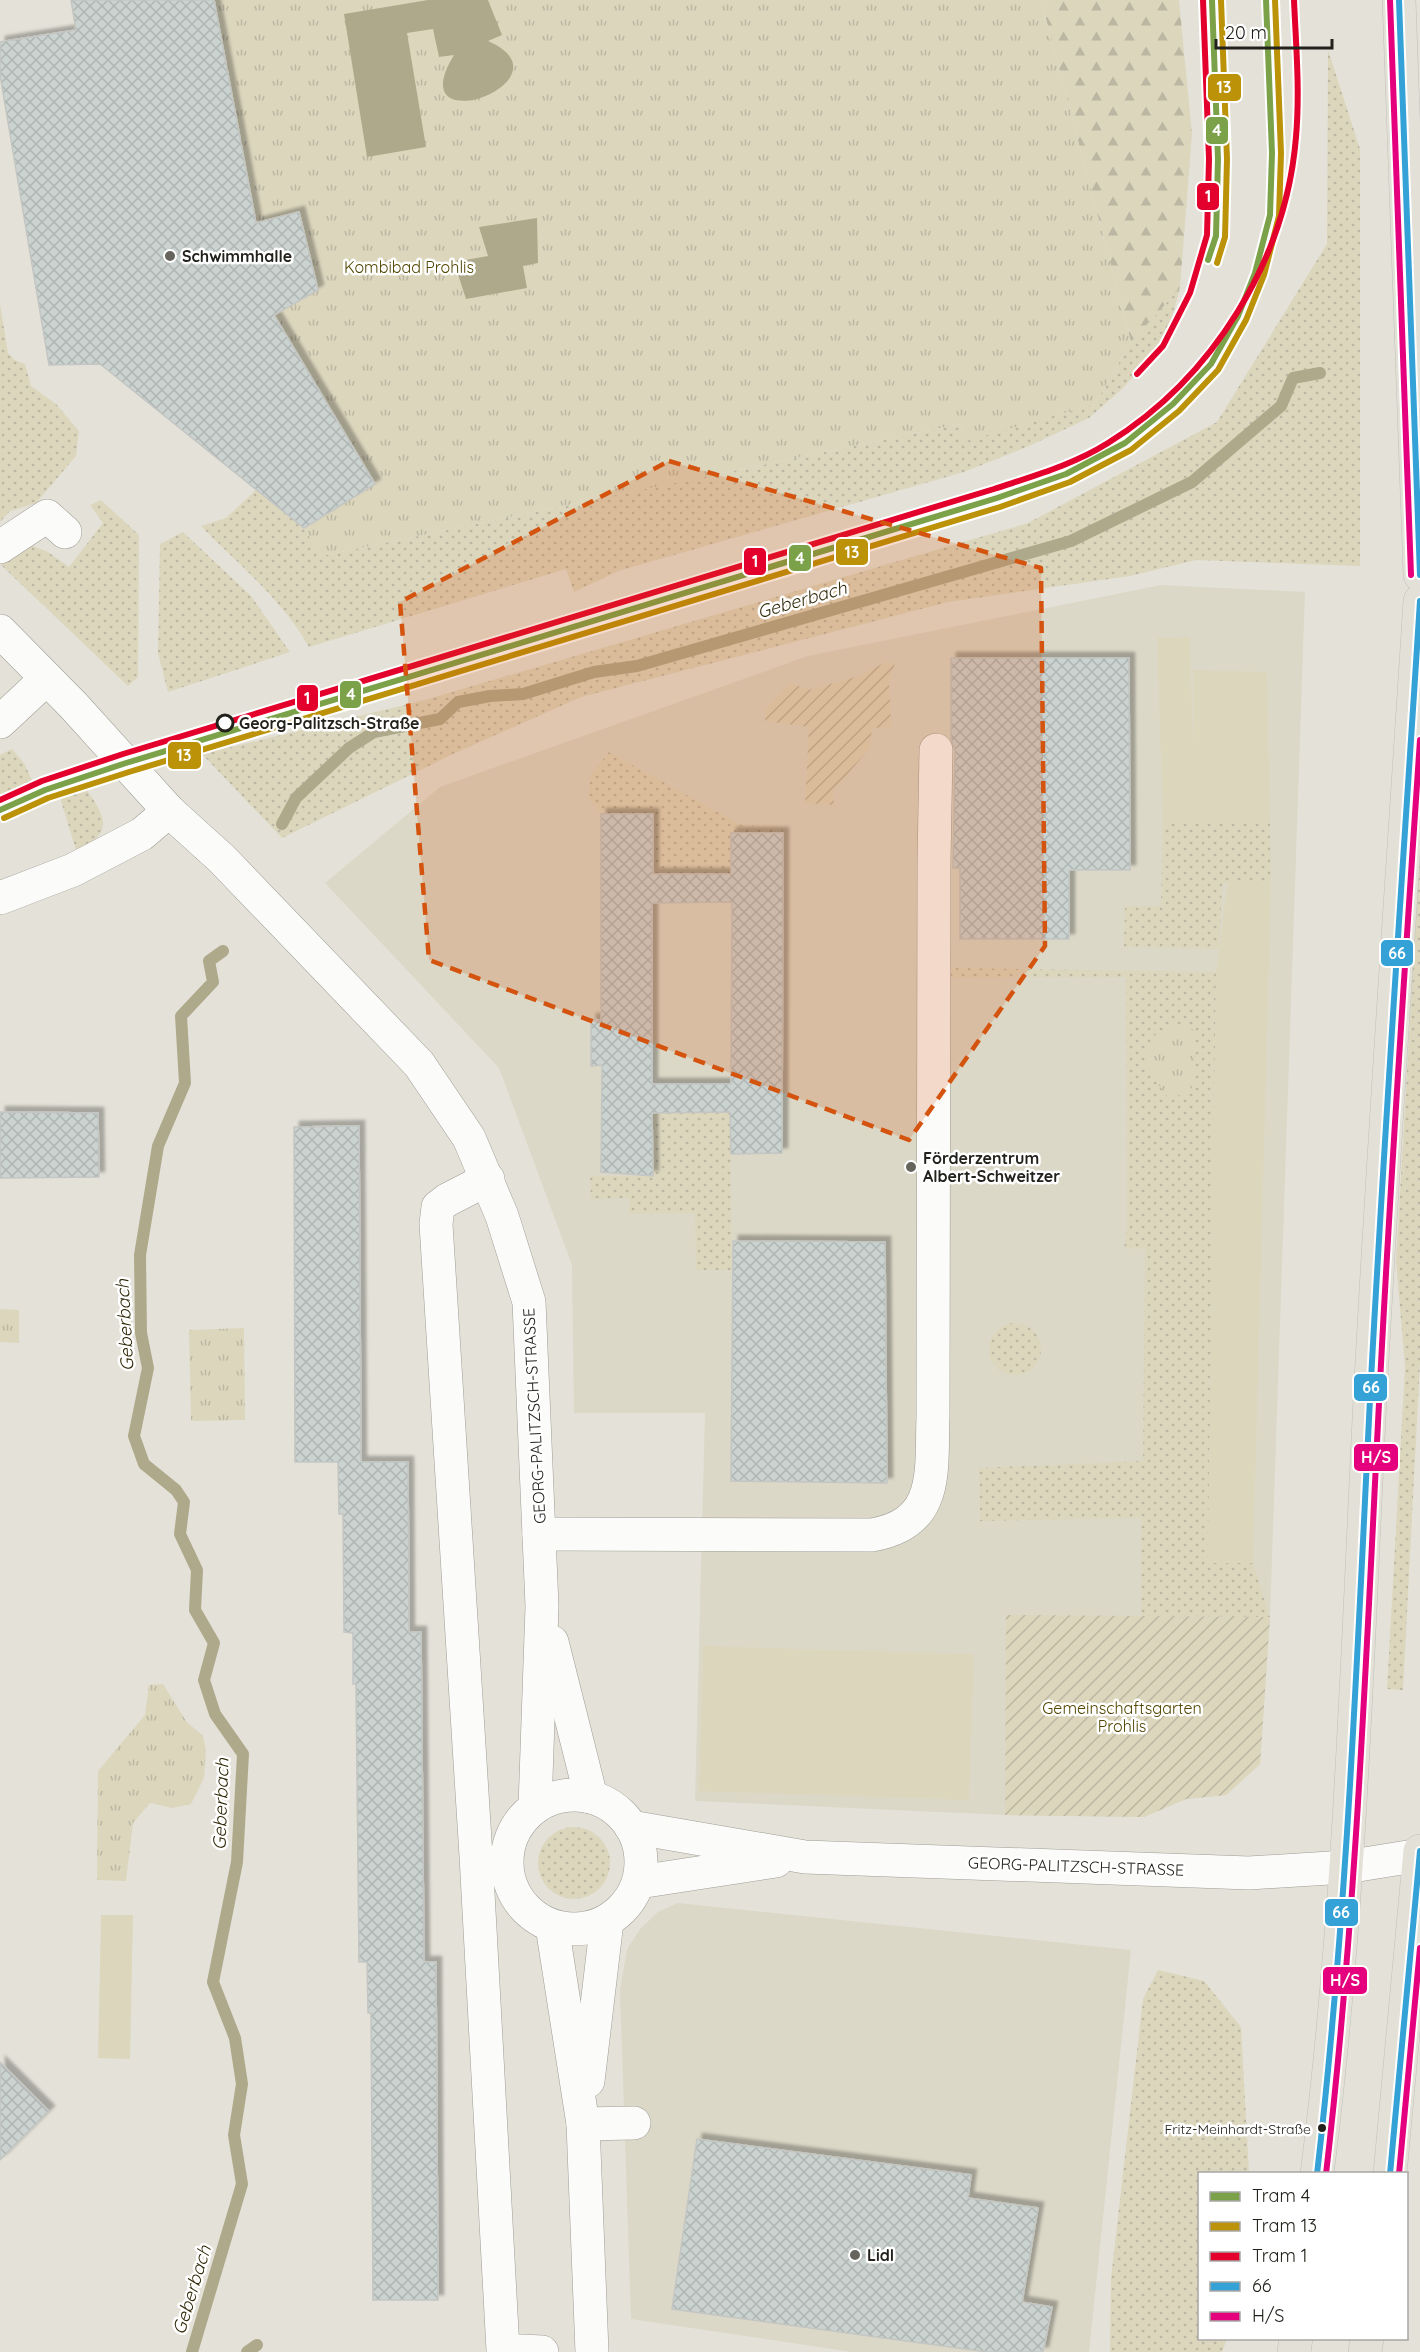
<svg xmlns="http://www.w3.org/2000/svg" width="1420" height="2352" font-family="Quicksand,sans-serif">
  <defs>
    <pattern id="grass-dots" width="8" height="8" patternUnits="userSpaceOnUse" patternTransform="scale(1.5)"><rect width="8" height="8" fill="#dcd6bd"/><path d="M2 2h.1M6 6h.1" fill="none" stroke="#bcb7a2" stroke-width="1.8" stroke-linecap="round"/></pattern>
    <pattern id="forest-firs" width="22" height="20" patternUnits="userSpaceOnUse" patternTransform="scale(1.5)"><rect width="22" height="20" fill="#dcd6bd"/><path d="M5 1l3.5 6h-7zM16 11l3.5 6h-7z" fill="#bcb7a2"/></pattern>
    <pattern id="park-tufts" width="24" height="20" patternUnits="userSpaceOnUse" patternTransform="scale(1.5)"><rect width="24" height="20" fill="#dcd6bd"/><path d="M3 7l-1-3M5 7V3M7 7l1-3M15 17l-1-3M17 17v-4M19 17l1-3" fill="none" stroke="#bcb7a2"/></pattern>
    <pattern id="garden-furrows" width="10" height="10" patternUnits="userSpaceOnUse" patternTransform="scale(1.5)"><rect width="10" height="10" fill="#dcd6bd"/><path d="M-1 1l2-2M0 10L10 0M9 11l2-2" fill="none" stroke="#bcb7a2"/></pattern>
    <pattern id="building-cross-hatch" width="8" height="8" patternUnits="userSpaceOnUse" patternTransform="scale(1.5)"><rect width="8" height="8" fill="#cbd3d1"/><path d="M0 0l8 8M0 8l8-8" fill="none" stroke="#aeb5b3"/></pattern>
    <filter id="shadow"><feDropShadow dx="5.5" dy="-5.5" stdDeviation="1.5" flood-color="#0004"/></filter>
  </defs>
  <rect width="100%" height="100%" fill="#e4e2d8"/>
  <g fill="#dbd8c7">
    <polygon points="1161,585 1305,592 1270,1617 1260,1764 1226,1795 1186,1799 1144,1817 1005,1815 695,1801 705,1413 574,1413 572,1265 499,1068 325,883 440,787 808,656"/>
    <polygon points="678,1903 1131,1950 1089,2352 852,2352 631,2319 620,1990 627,1949 641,1928 658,1912"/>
  </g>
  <g fill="url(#grass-dots)">
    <polygon points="1328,50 1360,149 1360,566 1196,560 1130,576 948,602 581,697 455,753 282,838 202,754 425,700 1028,523 1217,422 1327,244"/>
    <path d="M1180,288l-12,44 -22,31 -24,26 -33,29 -60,28 -65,26 -346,99 -44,21 -8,-23 -257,78c-26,-47 -71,-83 -108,-121l25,-8 30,-28 48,38 17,28 639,-132 3,17 132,-37 36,-62z"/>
    <polygon points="0,304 8,353 15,360 25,364 31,386 56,404 79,431 76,456 36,503 10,511 0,522"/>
    <polygon points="101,500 139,535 138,677 128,686 0,564 0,561 25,543 48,552 69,567 103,523 90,505"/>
    <polygon points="183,532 251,596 290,652 168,692 158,653 160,544"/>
    <polygon points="12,749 24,763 41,799 0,818 0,755"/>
    <polygon points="609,752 741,825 783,827 783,833 732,833 731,874 653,874 653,814 601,814 588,797 591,774"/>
    <path d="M85,787c21,32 30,43 -8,66l-17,-55z"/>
    <polygon points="1163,821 1270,823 1271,883 1228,881 1222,885 1219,949 1124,947 1125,906 1161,906"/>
    <polygon points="1420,848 1420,1362 1403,1690 1387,1689 1405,1367 1396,1261"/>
    <polygon points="949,968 1216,972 1208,1562 1253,1563 1270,1617 1141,1616 1141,1518 980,1521 979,1468 1143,1461 1145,1249 1124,1248 1127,1226 1126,977 948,978"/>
    <polygon points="730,1112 732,1270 696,1270 695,1213 629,1214 629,1198 591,1199 590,1176 653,1176 652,1113"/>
    <circle cx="1015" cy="1349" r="26"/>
    <circle cx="574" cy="1863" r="36"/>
    <polygon points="1158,1970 1204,1981 1241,2027 1249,2173 1200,2174 1200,2338 1227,2339 1222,2352 1110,2352 1111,2278 1143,1999"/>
  </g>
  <polygon fill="url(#forest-firs)" points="1041,0 1179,0 1192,134 1180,288 1131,342"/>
  <g fill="url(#park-tufts)">
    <polygon points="71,0 1041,0 1131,342 1095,404 963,442 960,424 321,556 304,528 109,371 107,363 49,365 0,75 0,42 75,30"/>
    <polygon points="1176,1023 1194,1030 1195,1079 1189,1095 1167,1096 1151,1075 1144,1062 1152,1037"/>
    <polygon points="0,1309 19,1310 19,1343 0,1342"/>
    <polygon points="244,1328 245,1420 191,1421 189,1330"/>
    <polygon points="163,1684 186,1721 203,1736 206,1750 204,1778 191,1804 172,1808 150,1803 133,1823 126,1881 97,1880 98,1771 145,1715 149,1685"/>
  </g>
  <g fill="url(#garden-furrows)">
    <polygon points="886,662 895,664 889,681 891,727 872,728 870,748 833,791 834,805 805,803 809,727 765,721 766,708 790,683 809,690 859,676"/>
    <polygon points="1006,1615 1270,1617 1260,1764 1226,1795 1186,1799 1144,1817 1005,1815"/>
  </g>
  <g fill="#dcd6bd">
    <polygon points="1190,637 1193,755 1193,670 1267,672 1270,823 1163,821 1157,638"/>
    <polygon points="1228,881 1271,883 1253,1563 1208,1563 1216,972"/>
    <polygon points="703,1646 974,1654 969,1800 699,1791"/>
    <polygon points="101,1915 133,1915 130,2059 98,2058"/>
  </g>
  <g fill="#afa98c">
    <path d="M428,0h60l14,35 -14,6c89,39 -90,105 -34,14l-15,2 -6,-28 -26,4 19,114 -59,10 -23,-143z"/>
    <polygon points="537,218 538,263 523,266 527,288 466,299 454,262 488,256 479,227"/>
  </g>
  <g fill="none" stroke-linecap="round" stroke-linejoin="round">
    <g stroke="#afa98c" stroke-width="12">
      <polyline points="282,824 296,798 349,748 374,732 440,719 458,702 490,696 523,694 594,672 637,666 1071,541 1192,482 1281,406 1293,378 1320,373"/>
      <polyline points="192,2352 242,2184 234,2135 242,2084 235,2038 213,1982 237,1862 243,1754 215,1714 204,1680 214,1643 195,1610 197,1570 180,1534 184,1502 176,1490 144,1464 134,1436 148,1368 141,1333 140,1255 158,1146 185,1083 181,1016 213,982 209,961 223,951"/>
      <polyline points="247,2352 257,2345"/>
    </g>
  </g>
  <g fill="url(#building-cross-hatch)" stroke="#c4c6c3" stroke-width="1.5" fill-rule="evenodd" filter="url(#shadow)">
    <polygon points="71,0 214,0 256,223 299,212 318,290 274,315 375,484 304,528 100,364 49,365 0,75 0,42 76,30"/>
    <polygon points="951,658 1129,658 1130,870 1069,870 1069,939 960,939 960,868 953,868 955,750 951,739"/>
    <path d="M601,814h52v60h78v-41h52l-1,320 -51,1 -1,-42 -78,1 1,63 -52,-4 1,-107 -11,1v-47l10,1zM732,902l-1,182h-79v-181z"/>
    <polygon points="0,1112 98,1113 99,1177 0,1178"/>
    <polygon points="359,1126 361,1462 408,1462 409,1632 421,1632 424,1962 436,1962 438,2300 373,2300 371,2013 368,2013 367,1962 359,1962 356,1684 353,1684 353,1633 344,1632 343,1514 339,1514 338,1462 295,1462 294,1127"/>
    <polygon points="733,1241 885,1242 887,1483 731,1481"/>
    <polygon points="0,2062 49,2111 0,2160"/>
    <polygon points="697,2139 971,2175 968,2198 1038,2208 1022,2302 1052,2307 1043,2352 987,2352 672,2309"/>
  </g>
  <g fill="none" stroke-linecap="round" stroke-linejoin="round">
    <g stroke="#9e9c95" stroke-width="34">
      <g id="minor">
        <polyline points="0,547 47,516 65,532"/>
        <polyline points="0,631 73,705 169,811 222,859 419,1064 469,1138 502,1216 529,1302 542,1606 535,1807"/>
        <polyline points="0,722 46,679"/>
        <polyline points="0,898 73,870 142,834 169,811"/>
        <polyline points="488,1179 447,1200 438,1207 436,1224 476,1856 503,2350 542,2352"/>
        <path d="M539,1534l333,1c68,-12 59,-63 61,-118l1,-554 2,-113"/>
        <polyline points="552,1642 591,1797"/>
        <circle cx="574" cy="1862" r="67"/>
        <polyline points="631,1827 805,1857 1249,1873 1346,1867 1420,1855"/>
        <polyline points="639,1882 776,1861"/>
        <polyline points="552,1926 583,2124 592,2352"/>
        <polyline points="588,2081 607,1921"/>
        <polyline points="583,2124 634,2123"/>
      </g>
    </g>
    <g stroke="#c1c0bb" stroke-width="34">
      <g id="major">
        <polyline points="1399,0 1420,575"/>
        <path d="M1317,2174c33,-257 40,-517 53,-775 14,-266 33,-532 50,-798"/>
        <polyline points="1390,2174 1420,1851"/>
        <polyline points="1294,2352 1296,2338"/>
        <polyline points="1365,2352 1367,2338"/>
      </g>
    </g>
    <use href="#minor" stroke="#fbfbf9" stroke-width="33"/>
    <use href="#major" stroke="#e2e0d7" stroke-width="33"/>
    <g stroke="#fff" stroke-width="10">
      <g id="bus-1">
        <polyline points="1399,0 1420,575"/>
        <path d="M1317,2174c30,-258 40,-516 53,-775 14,-266 33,-532 50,-798"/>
        <polyline points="1390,2174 1420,1851"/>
      </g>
    </g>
    <g stroke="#fff" stroke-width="10">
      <g id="bus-2">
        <polyline points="1390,0 1411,575"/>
        <path d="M1326,2174c30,-257 40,-514 53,-771 11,-221 26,-442 41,-663"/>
        <polyline points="1399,2174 1420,1948"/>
      </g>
    </g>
    <use href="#bus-1" stroke="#34a2d7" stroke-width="6"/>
    <use href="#bus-2" stroke="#e5007d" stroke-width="6"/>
    <g stroke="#fff" stroke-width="10">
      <g id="tram-1">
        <polyline points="1208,260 1216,236 1218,159 1212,0"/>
        <polyline points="0,810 45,790 126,763 997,498 1066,474 1125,443 1173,404 1211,364 1238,316 1255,273 1270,215 1272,153 1266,0"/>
      </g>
    </g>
    <g stroke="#fff" stroke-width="10">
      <g id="tram-2">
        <polyline points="1217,263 1225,237 1227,159 1221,0"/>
        <polyline points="4,818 48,798 129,772 1000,507 1070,482 1131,450 1179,411 1218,370 1246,320 1264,275 1279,216 1281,153 1275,0"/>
      </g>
    </g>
    <g stroke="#fff" stroke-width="10">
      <g id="tram-3">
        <polyline points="1137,374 1163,346 1190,293 1207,235 1209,159 1203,0"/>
        <path d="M0,800l42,-19 81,-27 871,-265c39,-13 79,-24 114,-46 105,-65 178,-183 188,-306 4,-46 0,-91 -2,-137"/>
      </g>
    </g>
    <use href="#tram-1" stroke="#7ca249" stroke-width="6"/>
    <use href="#tram-2" stroke="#bb9208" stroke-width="6"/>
    <use href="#tram-3" stroke="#e4002c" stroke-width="6"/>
  </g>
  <path fill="#d4530e" fill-opacity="0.2" stroke="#d4530e" stroke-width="4.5" stroke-dasharray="12 8" stroke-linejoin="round" d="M669,461l372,107 4,378 -136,194 -480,-180 -29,-358z"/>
  <g fill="#66655d" stroke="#fff" stroke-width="2">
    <circle cx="170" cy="256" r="6"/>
    <circle cx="911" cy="1167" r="6"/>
    <circle cx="855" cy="2255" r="6"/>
  </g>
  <circle fill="#fff" stroke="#22211b" stroke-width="3" cx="225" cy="723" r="8"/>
  <circle fill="#22211b" stroke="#fff" stroke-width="2" cx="1322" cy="2128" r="5"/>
  <g text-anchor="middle" stroke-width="5" stroke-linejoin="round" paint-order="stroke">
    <g font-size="14" fill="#22211b" stroke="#fff" text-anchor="end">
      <text x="1311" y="2134">Fritz-Meinhardt-Straße</text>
    </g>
    <g font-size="16" font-weight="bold" fill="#22211b" stroke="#fff" text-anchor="start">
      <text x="182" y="262">Schwimmhalle</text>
      <text x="923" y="1164">Förderzentrum<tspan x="923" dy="18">Albert-Schweitzer</tspan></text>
      <text x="867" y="2261">Lidl</text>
    </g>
    <g font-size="16" fill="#524500" stroke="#fff">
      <text x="409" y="273">Kombibad Prohlis</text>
      <text x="1122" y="1714">Gemeinschaftsgarten<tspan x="1122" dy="18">Prohlis</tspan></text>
    </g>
    <g font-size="16" font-weight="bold" fill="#22211b" stroke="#fff" text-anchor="start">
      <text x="239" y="729">Georg-Palitzsch-Straße</text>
    </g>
    <g font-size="16" fill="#22211b" stroke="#fff">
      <text transform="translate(534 1416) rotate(-93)" y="6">GEORG-PALITZSCH-STRASSE</text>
      <text transform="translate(1076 1866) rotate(2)" y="6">GEORG-PALITZSCH-STRASSE</text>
    </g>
    <g font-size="18" font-style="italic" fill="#312a09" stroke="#fff">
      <text transform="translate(802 600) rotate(-16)" y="6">Geberbach</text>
      <text transform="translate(125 1325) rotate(-93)" y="6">Geberbach</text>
      <text transform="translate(221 1804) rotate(-88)" y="6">Geberbach</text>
      <text transform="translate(192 2290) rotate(-73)" y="6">Geberbach</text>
    </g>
  </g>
  <g stroke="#fff" stroke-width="2">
    <rect x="1207" y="73" width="35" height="29" rx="6" fill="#bb9208"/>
    <rect x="1205" y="116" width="24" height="29" rx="6" fill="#7ca249"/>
    <rect x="1196" y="182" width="24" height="29" rx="6" fill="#e4002c"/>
    <rect x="835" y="538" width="34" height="28" rx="6" fill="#bb9208"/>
    <rect x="788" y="544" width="24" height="28" rx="6" fill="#7ca249"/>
    <rect x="743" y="547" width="24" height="29" rx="6" fill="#e4002c"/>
    <rect x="339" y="680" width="23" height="29" rx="6" fill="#7ca249"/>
    <rect x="296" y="684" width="23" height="28" rx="6" fill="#e4002c"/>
    <rect x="167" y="741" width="35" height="29" rx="6" fill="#bb9208"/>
    <rect x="1380" y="939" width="34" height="28" rx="6" fill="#34a2d7"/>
    <rect x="1353" y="1373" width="35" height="29" rx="6" fill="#34a2d7"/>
    <rect x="1353" y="1443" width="46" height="29" rx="6" fill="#e5007d"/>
    <rect x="1324" y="1898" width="35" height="29" rx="6" fill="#34a2d7"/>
    <rect x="1322" y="1966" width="46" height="29" rx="6" fill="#e5007d"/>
  </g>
  <g font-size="16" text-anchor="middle" font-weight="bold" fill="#fff">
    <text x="1224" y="93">13</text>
    <text x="1217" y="136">4</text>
    <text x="1208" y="202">1</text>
    <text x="852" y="558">13</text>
    <text x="800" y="564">4</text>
    <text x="755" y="567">1</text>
    <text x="351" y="700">4</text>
    <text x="307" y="704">1</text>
    <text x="184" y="761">13</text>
    <text x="1397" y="959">66</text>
    <text x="1371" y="1393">66</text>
    <text x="1376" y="1463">H/S</text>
    <text x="1341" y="1918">66</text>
    <text x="1345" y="1986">H/S</text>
  </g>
  <rect x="1198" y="2172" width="210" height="168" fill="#ffffff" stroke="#a7a6a4" stroke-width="1.5"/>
  <rect x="1210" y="2192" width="30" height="9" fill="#7ca249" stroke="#a7a6a4" stroke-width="1.5"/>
  <text x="1252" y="2202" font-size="18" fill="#22211b">Tram 4</text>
  <rect x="1210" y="2222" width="30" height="9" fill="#bb9208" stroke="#a7a6a4" stroke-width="1.5"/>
  <text x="1252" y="2232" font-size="18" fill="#22211b">Tram 13</text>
  <rect x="1210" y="2252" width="30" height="9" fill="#e4002c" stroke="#a7a6a4" stroke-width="1.5"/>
  <text x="1252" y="2262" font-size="18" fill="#22211b">Tram 1</text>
  <rect x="1210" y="2282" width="30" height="9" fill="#34a2d7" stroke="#a7a6a4" stroke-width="1.5"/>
  <text x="1252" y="2292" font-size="18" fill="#22211b">66</text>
  <rect x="1210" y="2312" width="30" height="9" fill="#e5007d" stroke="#a7a6a4" stroke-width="1.5"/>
  <text x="1252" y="2322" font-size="18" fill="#22211b">H/S</text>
  <path d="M1216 39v9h116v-9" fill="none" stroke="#22211b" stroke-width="3"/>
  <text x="1225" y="39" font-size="18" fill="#22211b" stroke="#ffffff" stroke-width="4.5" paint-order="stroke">20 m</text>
</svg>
